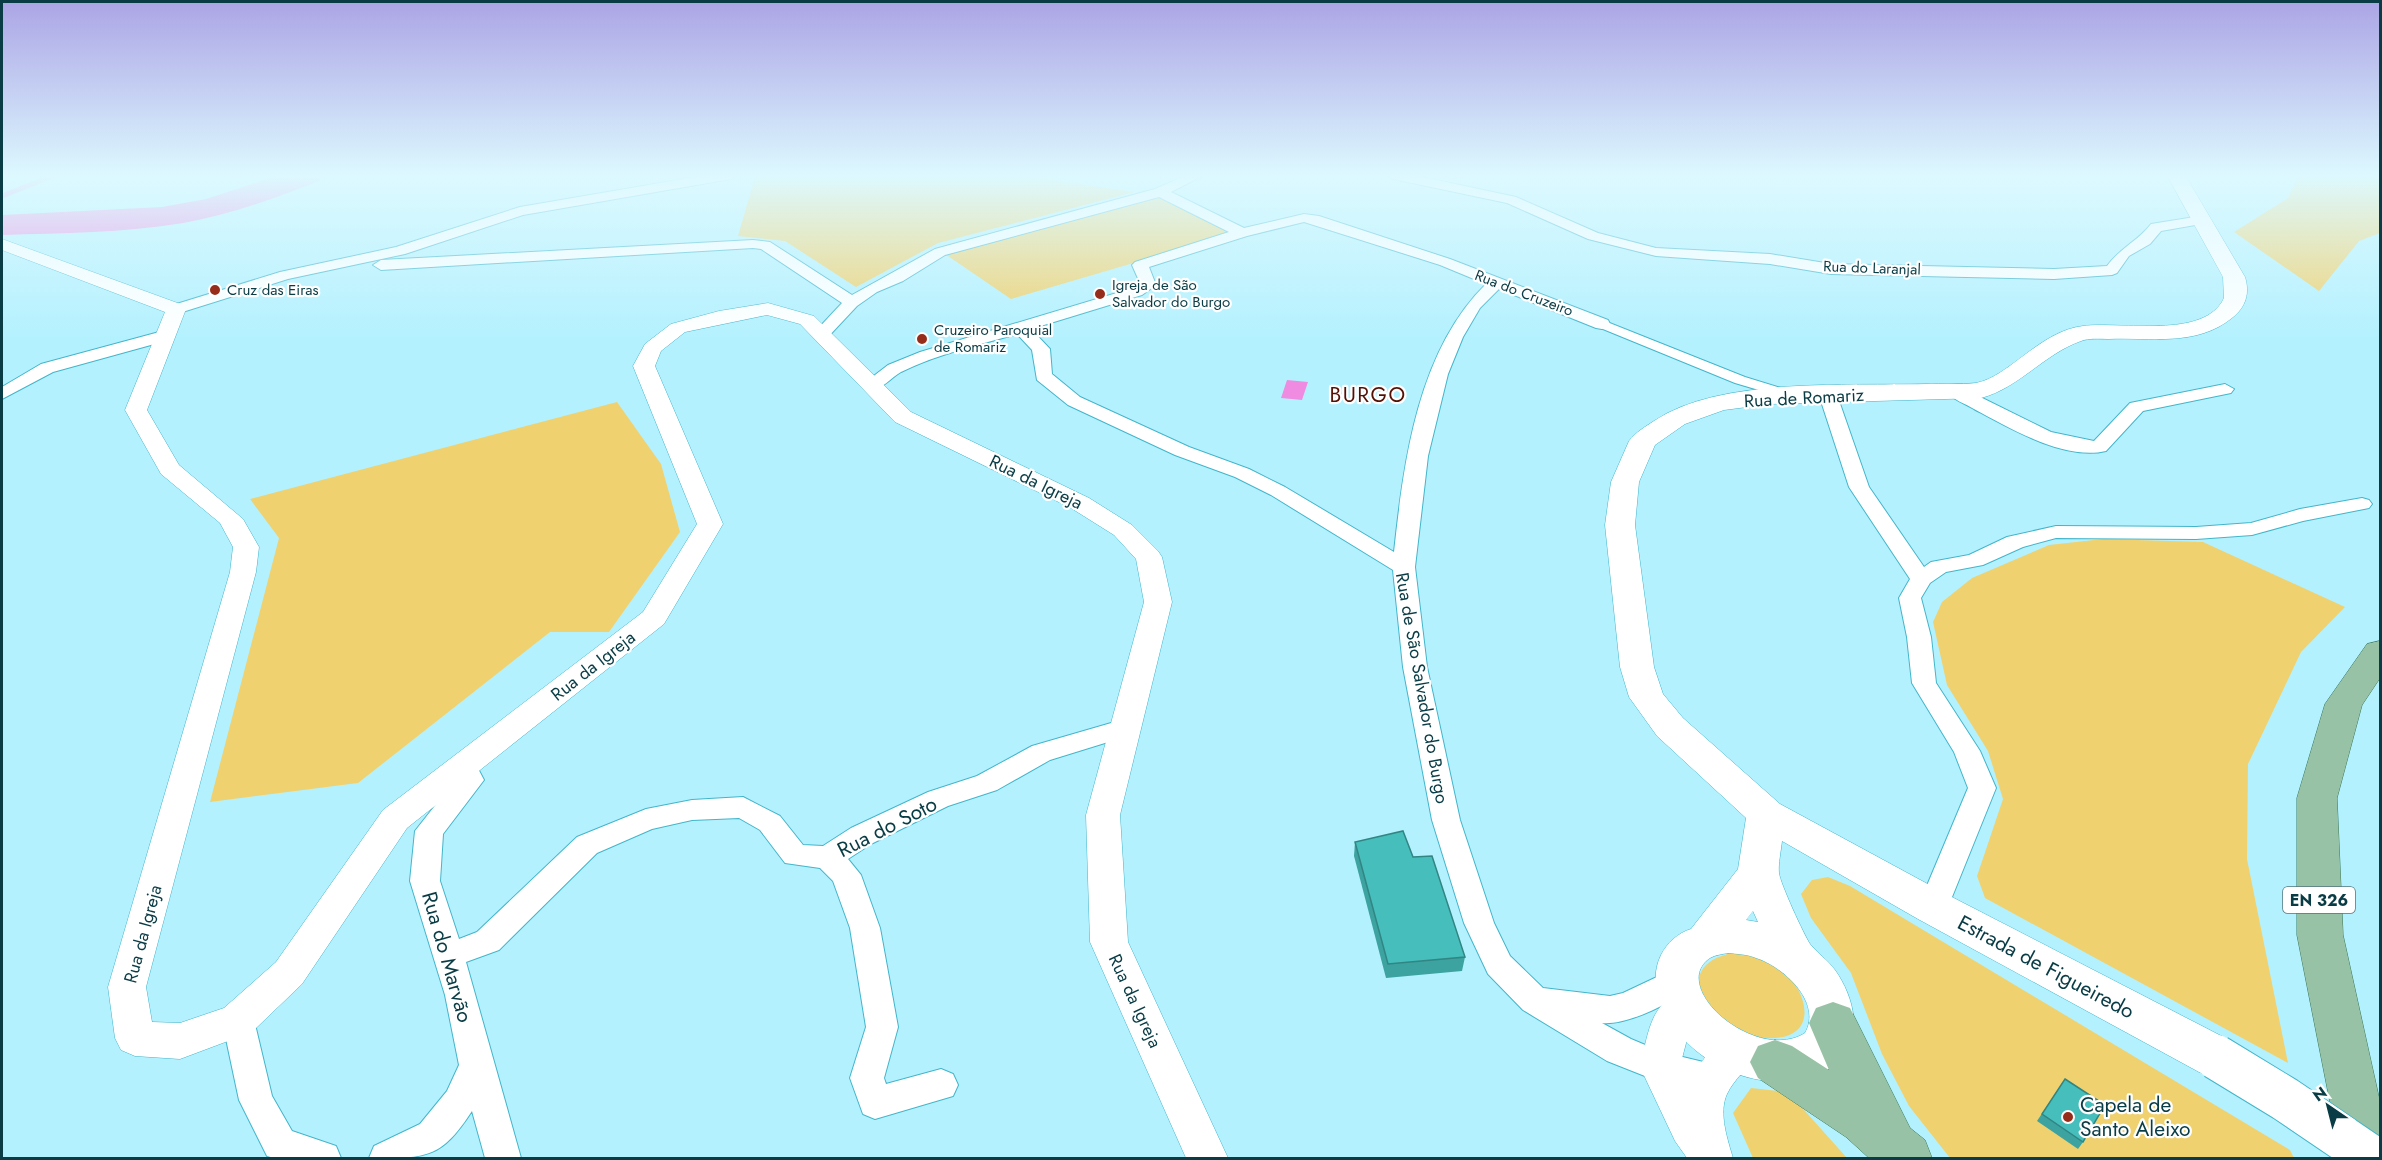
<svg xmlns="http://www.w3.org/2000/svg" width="2382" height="1160" font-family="Jost,sans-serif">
  <rect width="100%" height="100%" fill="#b4f1fe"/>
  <g fill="#efd170">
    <polygon points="766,175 1016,175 1134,192 938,243 856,287 785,241 738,236 755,177"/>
    <polygon points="2299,175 2380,175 2380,233 2359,241 2319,291 2234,232 2288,198"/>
    <polygon points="1159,197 1232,234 1011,299 945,254"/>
    <polygon points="617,402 661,464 680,532 609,632 550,632 358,783 210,802 279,538 250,499"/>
    <polygon points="2103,539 2203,542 2345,607 2301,652 2248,764 2247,859 2288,1063 1985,898 1977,876 2003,799 1988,751 1947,685 1933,622 1942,602 1972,578 2049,545"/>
    <polygon points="1828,877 1850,886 2290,1150 2294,1158 1950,1158 1909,1106 1882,1054 1851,973 1811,918 1801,894 1812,880"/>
    <path d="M1732,953c18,1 36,5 51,18 24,20 36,64 -8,67 -50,4 -117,-69 -43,-85z"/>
    <polygon points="1751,1088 1788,1092 1847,1158 1753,1158 1733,1113"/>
  </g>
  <polygon fill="#ef8ce1" points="1287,380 1308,382 1302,400 1281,398"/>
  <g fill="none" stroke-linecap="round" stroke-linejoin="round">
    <polyline stroke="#ef8ce1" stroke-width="5" points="2,196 55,175"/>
    <path fill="#ef8ce1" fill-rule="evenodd" d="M280,175h43l-4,6c-44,17 -89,34 -136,42 -59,10 -121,10 -181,12v-20l160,-8 44,-8z"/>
    <g stroke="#42b5cb" stroke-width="2">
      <polygon id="pedestrian" points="1602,320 1745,377 1794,392 1796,395 1789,399 1735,383 1598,327 1598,321"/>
    </g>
    <g stroke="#42b5cb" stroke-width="2">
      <g id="minor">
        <polygon points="707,175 737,175 731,179 523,215 405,254 288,279 176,314 168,309 170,306 280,272 396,247 520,207"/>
        <path d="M1187,175h17l-33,17 73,36 60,-14 15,2 131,43 158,61 2,4 -8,5 -6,-1 -97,-39 -19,19 -17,29 -15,37 -20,82 -13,111 12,100 33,153 34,103 16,33 33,32 67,8 13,-3 53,-25 11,3 5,10c-10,20 -67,45 -90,42l29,16 31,13 62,15 5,11 -5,11 -12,4 -52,-11 -53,-21 -84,-51 -35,-36 -24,-51 -32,-103 -29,-153 -10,-97 -122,-75 -36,-18 -60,-22 -107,-50 -31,-25 -5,-30 -15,-16c-38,11 -80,20 -116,38 -12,7 -21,21 -36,17l-3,-4 26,-20 32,-13 210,-63 10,-6 -8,-18 3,-3 94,-30 -70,-35 -214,58 -42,26 -26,11 -20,14 -30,32 -6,1 -8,-5 29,-31 -81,-54 -8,-1 -372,22 -8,-5 8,-5 372,-20 17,2 82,53 83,-46 220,-60zM1304,222l136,43 46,19c-68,67 -82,176 -92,268l-109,-65 -36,-18 -60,-22 -109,-50 -28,-23 -2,-25 -19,-20 111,-34 14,-10 -7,-18 98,-31z"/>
        <path d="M1387,175h26l103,22 82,36 58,15 114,6 61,10 223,5 53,-3c14,-19 30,-24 44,-42l50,-8 7,4 -7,4 -40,7 -11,13 -21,12 -12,17 -5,2 -58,4 -223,-5 -61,-10 -114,-8 -68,-17 -81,-36 -114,-24z"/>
        <polygon points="163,331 171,336 169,340 53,372 2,399 2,387 41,364"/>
        <path d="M2225,384l9,5 -3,4 -88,18 -37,40c-41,10 -97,-23 -132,-42 -8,-5 -21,-9 -27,-17l3,-4h12l89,44 43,9 36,-38z"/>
        <polygon points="1828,390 1837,395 1869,487 1924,567 1931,562 1969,555 2007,537 2056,526 2196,527 2251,523 2300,509 2362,498 2369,500 2372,504 2369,508 2303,521 2252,535 2196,539 2056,538 2023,547 1983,565 1946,572 1930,583 1921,598 1931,637 1936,683 1980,751 1996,788 1948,907 1944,916 1933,919 1922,916 1918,907 1968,788 1954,752 1912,683 1907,637 1899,598 1910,579 1849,487 1819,395"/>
        <path d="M1125,719l9,3 4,6 -4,6 -84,26 -53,30 -49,16 -77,38 -23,15 13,16 19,53 18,99 -14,51 2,6 55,-15 12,5 5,11 -5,11 -78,23 -12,-5 -13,-36 16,-51 -16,-99 -17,-47 -13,-13 -35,-5 -25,-33 -21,-12 -47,2 -40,9 -55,24 -98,97 -33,12 55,196h-36l-13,-47c-32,49 -46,47 -103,47l5,-12 46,-22 27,-33 12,-26 -14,-70 -35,-114 5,-50 41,-52 -5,-13 4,-7 9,-3 9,3 11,21 -41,54 -3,47 19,58 18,-7 100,-95 69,-28 46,-9 51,-3 37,19 23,29 20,1 28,-18 77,-36 49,-16 55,-30z"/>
        <polygon points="238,1006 250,1010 254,1020 272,1096 292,1131 336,1146 341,1158 274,1158 267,1156 239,1100 222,1020 226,1010"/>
      </g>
    </g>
    <g stroke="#42b5cb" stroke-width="1">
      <g id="tertiary">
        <polygon points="2,239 183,305 186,309 147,410 179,465 243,519 259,547 256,572 146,987 152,1022 180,1023 224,1008 276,962 383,810 643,612 697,524 633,366 645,344 671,324 719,311 768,303 814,316 911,412 1089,498 1132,525 1158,551 1162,557 1172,602 1120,815 1128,942 1228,1158 1186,1158 1090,942 1086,815 1144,602 1136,559 1114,535 1071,508 895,422 800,324 767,315 685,332 661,351 655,366 723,524 664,624 407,828 302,984 252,1032 180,1059 135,1056 121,1050 115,1038 108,987 230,572 233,547 220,523 161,474 125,410 165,312 2,250"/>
        <path d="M1683,991l14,5 5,12 -12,20 -10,38 10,18c9,-22 24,-42 46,-50l14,5 6,13c-7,16 -22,27 -29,42 -9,19 1,47 6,64h-46l-12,-17 -35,-74c8,-31 9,-64 43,-76z"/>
      </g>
    </g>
    <g stroke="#42b5cb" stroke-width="1">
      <path id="secondary" d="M2167,175h18l60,102c5,16 1,30 -13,41 -36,29 -81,19 -124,21 -9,0 -19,-1 -27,2 -37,13 -62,47 -100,57l-211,6 -46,6 -39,14 -30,21 -16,37 -4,43 19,142 9,27 20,24 97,86 168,91 285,147 6,15 -6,15 -17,6 -17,-6 -281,-153 -136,-78c-1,10 -4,23 -3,32 1,10 25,62 31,71 7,9 18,16 25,26 19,27 29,66 3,92 -9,9 -25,15 -37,17 -55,12 -120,-23 -140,-76 -6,-17 -8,-31 0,-48 6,-12 17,-22 30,-26l47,-60 8,-51 -89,-82 -28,-39 -9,-30 -15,-142 6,-43 18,-41c7,-9 16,-14 25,-20 65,-44 194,-35 272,-37 16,-1 34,1 50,-1 33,-6 64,-52 107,-57 37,-5 122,14 141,-28l-1,-21zM1753,911l5,11 -12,-2zM1728,953c9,1 19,1 28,5 26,8 67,44 49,75 -49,31 -138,-46 -95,-75 5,-3 13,-4 18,-5z"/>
    </g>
    <g stroke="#39795c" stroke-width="1">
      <g id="primary">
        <polygon points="2380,641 2380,678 2362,705 2337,798 2343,935 2380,1102 2380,1158 2341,1158 2297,935 2297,798 2325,704 2367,644"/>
        <polygon points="1833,1002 1850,1008 1910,1128 1925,1140 1932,1158 1869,1158 1846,1137 1758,1078 1750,1062 1758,1046 1775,1040 1792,1046 1829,1070 1809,1023 1816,1008"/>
      </g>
    </g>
    <use href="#pedestrian" fill="#fff" fill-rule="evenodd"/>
    <use href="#minor" fill="#fff" fill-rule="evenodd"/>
    <use href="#tertiary" fill="#fff" fill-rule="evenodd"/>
    <use href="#secondary" fill="#fff" fill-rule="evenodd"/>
    <use href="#primary" fill="#98c2a5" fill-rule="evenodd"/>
    <g stroke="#42b5cb" stroke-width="46" stroke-linecap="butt">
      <polyline id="secondary-bridge" points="2216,1057 2285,1099 2372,1158"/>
    </g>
    <use href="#secondary-bridge" stroke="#fff" stroke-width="44"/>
  </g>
  <g fill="#3ca3a1">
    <polygon points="1355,842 1465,957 1462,971 1386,978 1354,856"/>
    <polygon points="2065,1079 2083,1142 2078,1149 2037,1121"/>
  </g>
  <g fill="#46bebb" stroke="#318583" stroke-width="1.5">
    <polygon points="1403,831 1413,857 1432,856 1465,957 1388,964 1355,842"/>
    <polygon points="2065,1079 2105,1105 2083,1142 2042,1114"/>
  </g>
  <linearGradient id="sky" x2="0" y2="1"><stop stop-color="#aba4e5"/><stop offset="0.52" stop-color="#ddf9ff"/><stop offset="1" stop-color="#ddf9ff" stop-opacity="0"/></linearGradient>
  <rect width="2382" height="338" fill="url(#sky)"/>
  <g fill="#962c1a" stroke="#fff" stroke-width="2">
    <circle cx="215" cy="290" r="6"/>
    <circle cx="1100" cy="294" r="6"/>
    <circle cx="922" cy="339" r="6"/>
    <circle cx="2068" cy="1117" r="6"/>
  </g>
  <g text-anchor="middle" stroke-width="4.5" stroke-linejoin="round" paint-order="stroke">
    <g font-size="15" fill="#093c45" stroke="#fff">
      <text transform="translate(1872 268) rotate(2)" y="5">Rua do Laranjal</text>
      <text transform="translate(1524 293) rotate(21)" y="5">Rua do Cruzeiro</text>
    </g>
    <g font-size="15" fill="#093c45" stroke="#fff" text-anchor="start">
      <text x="1112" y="290">Igreja de São<tspan x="1112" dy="17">Salvador do Burgo</tspan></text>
      <text x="227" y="295">Cruz das Eiras</text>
      <text x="934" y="335">Cruzeiro Paroquial<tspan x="934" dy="17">de Romariz</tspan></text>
    </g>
    <rect fill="#fff" stroke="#53767d" stroke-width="1.5" x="2283" y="887" width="72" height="26" rx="4.5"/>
    <g font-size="16" font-weight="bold" fill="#093c45">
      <text x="2319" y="906">EN 326</text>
    </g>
    <g font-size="18" fill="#093c45" stroke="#fff">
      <text transform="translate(1804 398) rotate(-3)" y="6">Rua de Romariz</text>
      <text transform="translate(1036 482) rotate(26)" y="6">Rua da Igreja</text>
      <text transform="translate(593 666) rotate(-38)" y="6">Rua da Igreja</text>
      <text transform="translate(1422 688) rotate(80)" y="6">Rua de São Salvador do Burgo</text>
      <text transform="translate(143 934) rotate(-75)" y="6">Rua da Igreja</text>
      <text transform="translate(1135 1001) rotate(65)" y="6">Rua da Igreja</text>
    </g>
    <g font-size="21" letter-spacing="1.5" fill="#531105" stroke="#fff">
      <text x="1368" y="402">BURGO</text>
    </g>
    <g font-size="21" fill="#093c45" stroke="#fff">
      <text transform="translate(887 827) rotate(-27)" y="7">Rua do Soto</text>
      <text transform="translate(447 957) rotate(74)" y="7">Rua do Marvão</text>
      <text transform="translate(2046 967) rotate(28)" y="7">Estrada de Figueiredo</text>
    </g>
    <g font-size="21" fill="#093c45" stroke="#fff" text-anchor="start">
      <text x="2080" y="1112">Capela de<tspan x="2080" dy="24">Santo Aleixo</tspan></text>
    </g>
  </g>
  <rect width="2382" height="1160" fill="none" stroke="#093c45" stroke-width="6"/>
  <g transform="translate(2328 1106) rotate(325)" stroke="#ffffff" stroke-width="4.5" paint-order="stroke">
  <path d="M0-4.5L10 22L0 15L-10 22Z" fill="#093c45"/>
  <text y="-9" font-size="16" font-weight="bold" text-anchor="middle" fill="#093c45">N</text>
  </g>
</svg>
